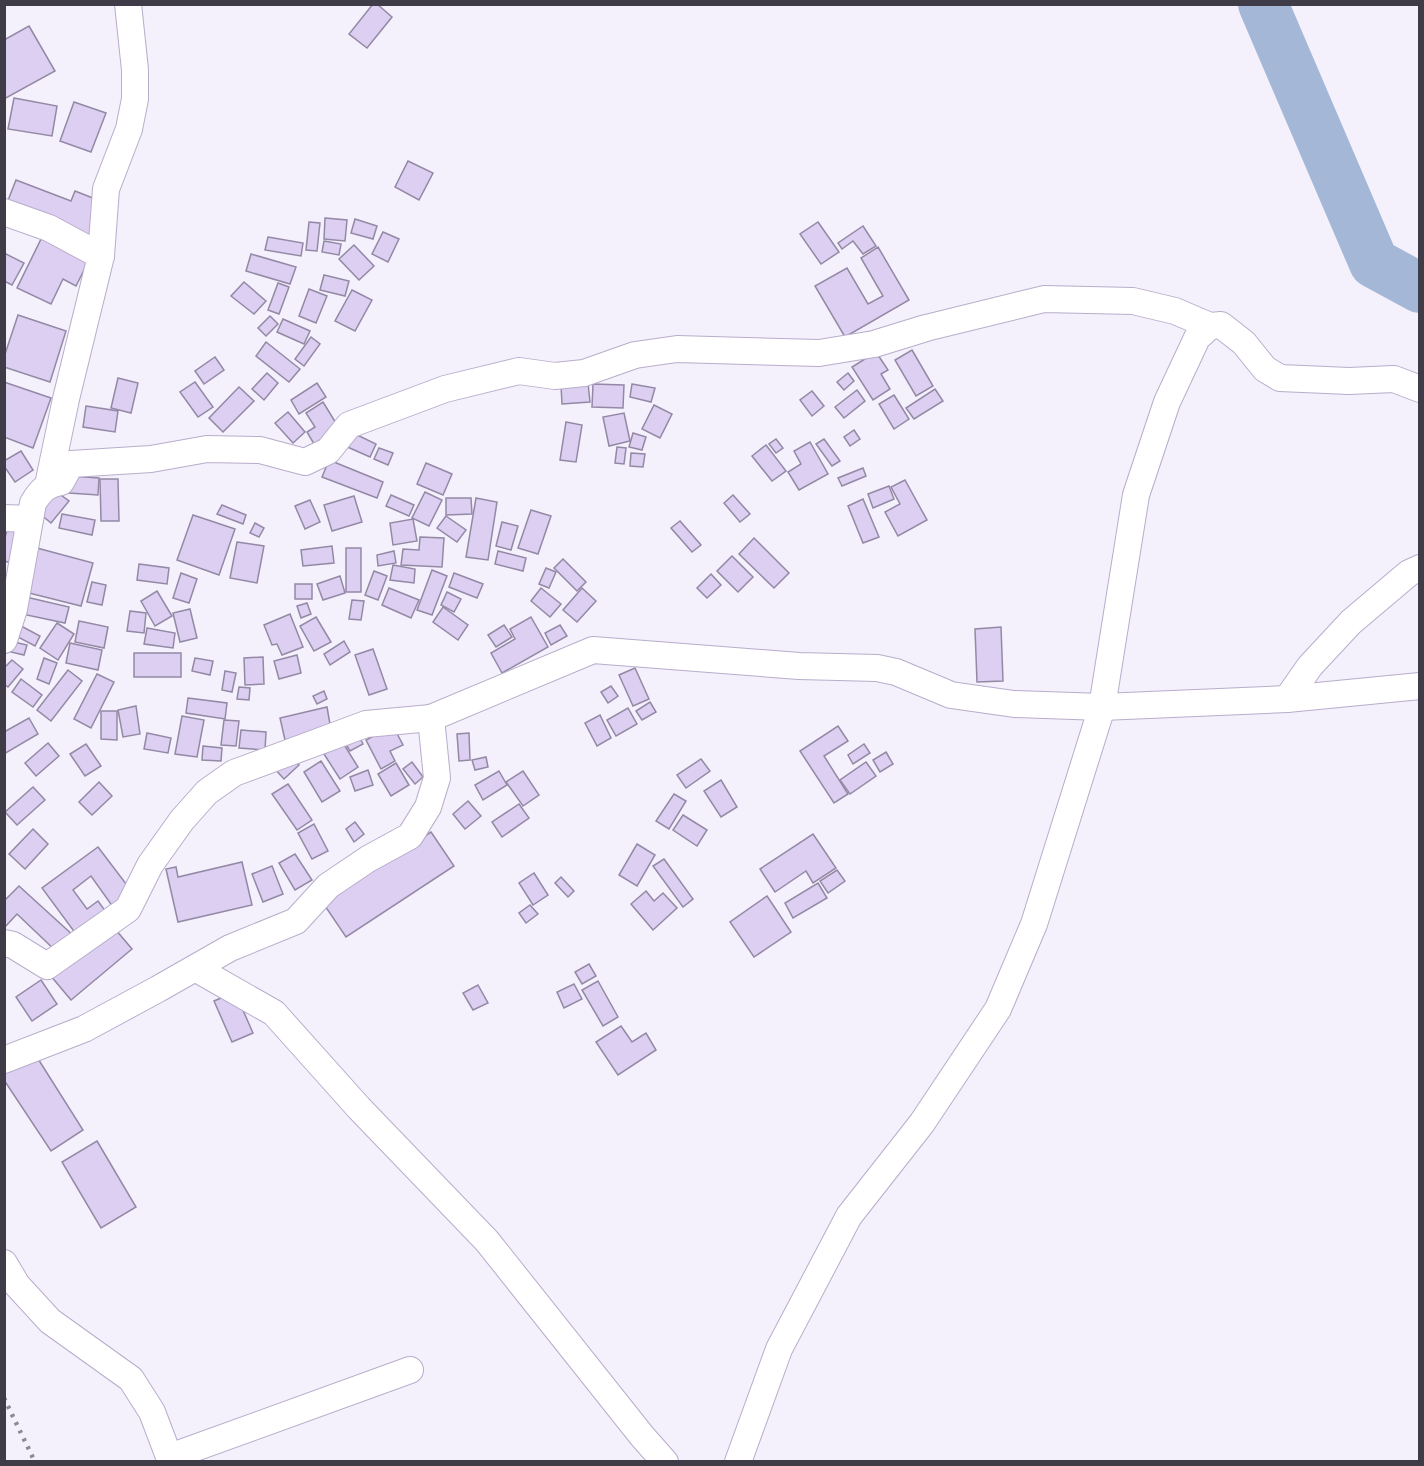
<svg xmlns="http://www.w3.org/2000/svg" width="1424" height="1466" font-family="'Fira Sans Condensed',sans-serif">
  <rect width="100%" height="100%" fill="#f4f0fc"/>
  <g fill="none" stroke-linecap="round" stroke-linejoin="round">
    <polyline stroke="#a5b7d6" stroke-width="50" points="1263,4 1374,263 1420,288"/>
  </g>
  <g fill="#dccff2" stroke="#9389a5" stroke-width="1.5">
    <polygon points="373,4 377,4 392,17 367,48 349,34"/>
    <polygon points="29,26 55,71 4,99 4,40"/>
    <polygon points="14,98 57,106 52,136 8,129"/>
    <polygon points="74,102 106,113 91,152 60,141"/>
    <polygon points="408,161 433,173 419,200 395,187"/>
    <polygon points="16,180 71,201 75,191 103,202 88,240 5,208"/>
    <polygon points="325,218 347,220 345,241 324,239"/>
    <polygon points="355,219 377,226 373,239 351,233"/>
    <polygon points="309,222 320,223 317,251 306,250"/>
    <polygon points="818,222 839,252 821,264 800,234"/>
    <polygon points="863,226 876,246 863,254 853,241 842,249 838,243"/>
    <polygon points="383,232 399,239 388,262 372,254"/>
    <polygon points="44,233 91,256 76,286 63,279 51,304 17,288"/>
    <polygon points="268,237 303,243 301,256 265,250"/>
    <polygon points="324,241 341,244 339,255 322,252"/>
    <polygon points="354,245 374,266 359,280 339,259"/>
    <polygon points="878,247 909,300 845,337 815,286 847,268 868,304 883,296 861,258"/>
    <polygon points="4,253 24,263 12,285 4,281"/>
    <polygon points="251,254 296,267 290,284 246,271"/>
    <polygon points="324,275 349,281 345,296 320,290"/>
    <polygon points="244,282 266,301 254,314 231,296"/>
    <polygon points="278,283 289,287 279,314 268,310"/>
    <polygon points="309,289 327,296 316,323 299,316"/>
    <polygon points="352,290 372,300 355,331 335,321"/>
    <polygon points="18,315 66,331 50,382 4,367 4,357"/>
    <polygon points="270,316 278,324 266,336 258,328"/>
    <polygon points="283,319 310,331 304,344 277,332"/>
    <polygon points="311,337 320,344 304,366 295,359"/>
    <polygon points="266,342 300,369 289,382 256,356"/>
    <polygon points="912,350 933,386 916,396 895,360"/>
    <polygon points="876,352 888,370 881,374 890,389 873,400 852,367"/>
    <polygon points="215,357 224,370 204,384 195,371"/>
    <polygon points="267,373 278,383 264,400 252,389"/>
    <polygon points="848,373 854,381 844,390 837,382"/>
    <polygon points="118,378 138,383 131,413 111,408"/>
    <polygon points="4,382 51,398 33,448 4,437"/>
    <polygon points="195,382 213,407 198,417 180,392"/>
    <polygon points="317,383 326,397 299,414 291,400"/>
    <polygon points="588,383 590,402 562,404 561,386"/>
    <polygon points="593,384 624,385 623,408 592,407"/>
    <polygon points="632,384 655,388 651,402 630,397"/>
    <polygon points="239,387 254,401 223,432 209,418"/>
    <polygon points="935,389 943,401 914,419 906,408"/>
    <polygon points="857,390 865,401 844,418 835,407"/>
    <polygon points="812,391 824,406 812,416 800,400"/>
    <polygon points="894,395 909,419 894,429 879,404"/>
    <polygon points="323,402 339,428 314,444 307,432 315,427 306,413"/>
    <polygon points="654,405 672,414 660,438 642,429"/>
    <polygon points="86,406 118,411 115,432 83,427"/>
    <polygon points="288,412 305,432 293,443 275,423"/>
    <polygon points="624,413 630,441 609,446 603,417"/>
    <polygon points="566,422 582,425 576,462 560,460"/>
    <polygon points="854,430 860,439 850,446 844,437"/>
    <polygon points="349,431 376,444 370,457 343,445"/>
    <polygon points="633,433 646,437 642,450 629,447"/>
    <polygon points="776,439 783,448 776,453 769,444"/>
    <polygon points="824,439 840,461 832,466 816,444"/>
    <polygon points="810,442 828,474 799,490 788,472 801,464 794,451"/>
    <polygon points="766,445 786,471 772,481 752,456"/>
    <polygon points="617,447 626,448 624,464 615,463"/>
    <polygon points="379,448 393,453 388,465 374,459"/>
    <polygon points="21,451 33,470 15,482 4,466 4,461"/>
    <polygon points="631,453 645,454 643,467 630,466"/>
    <polygon points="329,460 383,482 377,498 322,477"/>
    <polygon points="426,463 452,474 443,495 417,484"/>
    <polygon points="863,468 866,476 842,486 838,478"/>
    <polygon points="70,476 99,478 98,495 69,493"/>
    <polygon points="100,479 118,479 119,521 101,521"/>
    <polygon points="905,480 927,520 898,536 885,512 900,504 891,487"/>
    <polygon points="889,486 894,499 873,508 868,494"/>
    <polygon points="51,488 69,501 51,523 34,509"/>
    <polygon points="425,492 442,500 429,526 412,518"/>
    <polygon points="391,495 414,505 409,516 386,506"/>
    <polygon points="733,495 750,514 740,522 724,503"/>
    <polygon points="354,496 362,522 332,531 324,505"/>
    <polygon points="446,498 471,498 472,514 446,515"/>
    <polygon points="476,498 497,502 488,560 466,557"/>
    <polygon points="863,499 879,537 863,543 848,506"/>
    <polygon points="310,500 320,522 305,529 295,506"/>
    <polygon points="222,505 246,515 243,524 217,514"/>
    <polygon points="531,510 551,516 538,554 518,548"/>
    <polygon points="62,514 95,520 92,535 59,528"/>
    <polygon points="193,515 235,529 219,575 177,560"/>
    <polygon points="446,516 466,530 457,542 437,528"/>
    <polygon points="413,519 417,541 393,545 390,523"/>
    <polygon points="680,521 701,545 692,552 671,528"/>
    <polygon points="502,522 518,526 511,550 496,546"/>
    <polygon points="255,523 264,528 259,537 250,533"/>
    <polygon points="9,525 25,530 15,564 4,561 4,540"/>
    <polygon points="420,537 444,538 442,567 401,565 403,549 419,550"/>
    <polygon points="754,538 789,573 774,588 739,554"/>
    <polygon points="237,542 264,546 257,583 230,578"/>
    <polygon points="332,546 334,563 303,566 301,550"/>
    <polygon points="37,548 93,563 81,606 25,592"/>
    <rect x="346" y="548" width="15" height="44"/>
    <polygon points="394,551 396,563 378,566 377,555"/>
    <polygon points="498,551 526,558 523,571 495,564"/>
    <polygon points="732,556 753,577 738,592 717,571"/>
    <polygon points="563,559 586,582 577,591 554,568"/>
    <polygon points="139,564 169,568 167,584 137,580"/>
    <polygon points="393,565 415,569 414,583 390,580"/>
    <polygon points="546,568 556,572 549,588 539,584"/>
    <polygon points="432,570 447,576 432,615 417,610"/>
    <polygon points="374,571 387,576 378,600 365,595"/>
    <polygon points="181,573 197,579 189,603 173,598"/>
    <polygon points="454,573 483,584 477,598 449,587"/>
    <polygon points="711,574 721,585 707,598 697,588"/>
    <polygon points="340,576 345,593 323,600 317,584"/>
    <polygon points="92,582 106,585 102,605 87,602"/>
    <rect x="295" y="584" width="17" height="15"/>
    <polygon points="389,588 419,600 411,618 382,605"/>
    <polygon points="541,588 561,604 550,617 531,601"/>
    <polygon points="582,588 596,601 577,622 563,610"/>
    <polygon points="157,591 172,616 155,626 141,601"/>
    <polygon points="447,592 461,599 454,612 441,605"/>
    <polygon points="26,597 69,607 65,623 22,614"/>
    <polygon points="352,600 364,601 361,620 349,619"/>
    <polygon points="307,603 311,614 301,618 297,606"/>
    <polygon points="443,607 468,625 458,640 433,622"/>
    <polygon points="190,609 197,638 180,642 173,613"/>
    <polygon points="130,611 146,613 144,633 127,631"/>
    <polygon points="290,614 303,647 282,655 277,644 272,645 264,625"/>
    <polygon points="316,617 331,642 314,651 300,626"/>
    <polygon points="531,617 548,647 502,673 491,653 515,639 510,629"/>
    <polygon points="79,621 108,627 104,648 75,642"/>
    <polygon points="57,623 74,634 58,660 40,648"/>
    <polygon points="504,625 512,637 496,647 488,635"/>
    <polygon points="560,625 567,636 551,645 545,633"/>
    <polygon points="21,626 40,636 35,646 16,636"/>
    <polygon points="1001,627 1003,681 977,682 975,629"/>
    <polygon points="147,628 175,633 173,648 144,644"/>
    <polygon points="344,641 350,652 330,665 324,654"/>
    <polygon points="14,642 27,645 24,655 11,652"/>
    <polygon points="70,643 102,650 98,670 66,663"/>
    <polygon points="373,649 387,689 369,695 355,655"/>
    <rect x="134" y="653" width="47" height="24"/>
    <polygon points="297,655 301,673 279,679 274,661"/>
    <polygon points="263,657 264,684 245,685 244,658"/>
    <polygon points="44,658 57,663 49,684 37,679"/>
    <polygon points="195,658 213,661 210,675 192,671"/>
    <polygon points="12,660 23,669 8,687 4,684 4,668"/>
    <polygon points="635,668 649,699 633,706 619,675"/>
    <polygon points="68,670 82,681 51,721 37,710"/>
    <polygon points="225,671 236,673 232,692 222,690"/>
    <polygon points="97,674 114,682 91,728 74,719"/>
    <polygon points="21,679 42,695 33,707 12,692"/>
    <polygon points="611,686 618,696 608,703 601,692"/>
    <polygon points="239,687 250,688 249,700 237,699"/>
    <polygon points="324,691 327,699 317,704 313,696"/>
    <polygon points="188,698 227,703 225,719 186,713"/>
    <polygon points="650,702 656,712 642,720 636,711"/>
    <polygon points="136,706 140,734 123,737 118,710"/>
    <polygon points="327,707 331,730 285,740 280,718"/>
    <polygon points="628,708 637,724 616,736 607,720"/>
    <polygon points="101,711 117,711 117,740 101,739"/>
    <polygon points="600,715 611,738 597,746 585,723"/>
    <polygon points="182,716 204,720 197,757 175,754"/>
    <polygon points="29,718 38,734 4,754 4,732"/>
    <polygon points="224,720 239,721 236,746 221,745"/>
    <polygon points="393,726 403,745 390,751 395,761 381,769 366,740"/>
    <polygon points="838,726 848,741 824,756 848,794 834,803 800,751"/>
    <polygon points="241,730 266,732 265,750 239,748"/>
    <polygon points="147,733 171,738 168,753 144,749"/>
    <polygon points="357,733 363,744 350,751 344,741"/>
    <polygon points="469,733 470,760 459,761 457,734"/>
    <polygon points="48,743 59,756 36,776 25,763"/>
    <polygon points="343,743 358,767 340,779 324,754"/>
    <polygon points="86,744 101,766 85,776 70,754"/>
    <polygon points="864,744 870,753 853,764 848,755"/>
    <polygon points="203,746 222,748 221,761 202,760"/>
    <polygon points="886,752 893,764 880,772 873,760"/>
    <polygon points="288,753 299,765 284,779 273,767"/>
    <polygon points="486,757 488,767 475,770 472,760"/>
    <polygon points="701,759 710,771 686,788 677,775"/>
    <polygon points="321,761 340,791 322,802 304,772"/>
    <polygon points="412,762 423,777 415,784 403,769"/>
    <polygon points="866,762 876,776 850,794 840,780"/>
    <polygon points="396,763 409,785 391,796 378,774"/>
    <polygon points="368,770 373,785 355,791 350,777"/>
    <polygon points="499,771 507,785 483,800 475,785"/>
    <polygon points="523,771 539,795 523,806 506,782"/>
    <polygon points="721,780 737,807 721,817 704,791"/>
    <polygon points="99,782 112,796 92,815 79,802"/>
    <polygon points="288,784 312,820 297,830 272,794"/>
    <polygon points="33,787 45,800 17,825 5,812"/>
    <polygon points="674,794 686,801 669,829 656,821"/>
    <polygon points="468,801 481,816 465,829 453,814"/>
    <polygon points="519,804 529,818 502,837 492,822"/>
    <polygon points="683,815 707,830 697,846 673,830"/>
    <polygon points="355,822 364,834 354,842 346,829"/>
    <polygon points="314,824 328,851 312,859 298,833"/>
    <polygon points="33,829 48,844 25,869 9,854"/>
    <polygon points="431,832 454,866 346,937 323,903"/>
    <polygon points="813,834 836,868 813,883 806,871 775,892 760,869"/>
    <polygon points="637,844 655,855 637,886 619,875"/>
    <polygon points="98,847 133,893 113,907 91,876 73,890 87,909 98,901 106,912 76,934 42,888"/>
    <polygon points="295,854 312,880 295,890 279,863"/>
    <polygon points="664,859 693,899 683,907 653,866"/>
    <polygon points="242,862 252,905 178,922 166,869 176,867 178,877"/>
    <polygon points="272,866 283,894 263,902 252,874"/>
    <polygon points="837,870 845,881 828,893 820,881"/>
    <polygon points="534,873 548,895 533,905 519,883"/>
    <polygon points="561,877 574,891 568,897 555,883"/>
    <polygon points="818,883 827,898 793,918 785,903"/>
    <polygon points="19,886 75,937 59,954 17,914 4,928 4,901"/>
    <polygon points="646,891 654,901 663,893 677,908 653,930 631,904"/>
    <polygon points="767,896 791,932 754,957 730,922"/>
    <polygon points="530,905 538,914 526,923 519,913"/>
    <polygon points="110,923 132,949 71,1000 50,975"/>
    <polygon points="589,964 596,976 582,984 575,972"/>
    <polygon points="41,980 57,1004 32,1021 16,997"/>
    <polygon points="598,981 618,1017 603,1026 582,990"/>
    <polygon points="574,984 582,999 564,1008 557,992"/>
    <polygon points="478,985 488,1003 473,1010 463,993"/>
    <polygon points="235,992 253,1033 232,1042 214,1001"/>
    <polygon points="621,1026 632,1042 646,1033 656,1050 618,1075 596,1042"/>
    <polygon points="35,1054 83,1130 51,1151 4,1080 4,1073"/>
    <polygon points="97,1141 136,1207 101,1228 62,1162"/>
  </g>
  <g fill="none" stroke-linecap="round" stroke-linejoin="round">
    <g stroke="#b8adcb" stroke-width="28">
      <g id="street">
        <polyline points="4,212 49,228 101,256"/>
        <polyline points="48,485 66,399 101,256 106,189 129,129 135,99 135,70 128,4"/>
        <polyline points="4,518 30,519"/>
        <path d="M4,640l10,-31 19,-106c8,-13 13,-18 28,-21l10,-18 80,-5 56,-10 53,1 45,12 23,-11 21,-26 96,-36 74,-18 36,5 29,-3 51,-18 42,-6 142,4 55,-9 52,-16 118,-29 89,2 42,10 35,15 11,-1 23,18 21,26 15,9 69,3 45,-2 26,10"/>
        <polyline points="1287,699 1310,666 1351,622 1409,573 1420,568"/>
        <polyline points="4,943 13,945 47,966 128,909 150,865 182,820 207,792 234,773 366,724 431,718 593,650 799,666 877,668 896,672 951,695 1014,704 1102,707 1287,699 1420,686"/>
        <polyline points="195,968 274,1013 359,1108 487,1241 642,1436 665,1462"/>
        <polyline points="4,1060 84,1029 158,989 230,948 296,921 328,886 368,859 410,836 428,807 437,778 431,718"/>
        <polyline points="4,1263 17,1285 50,1321 131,1379 152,1412 171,1462"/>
        <polyline points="170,1457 410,1370"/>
        <polyline points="738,1462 779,1349 849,1216 922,1123 998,1009 1034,924 1102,707 1136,495 1167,402 1197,338 1210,326"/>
      </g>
    </g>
    <use href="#street" stroke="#fff" stroke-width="26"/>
    <polyline stroke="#8d8995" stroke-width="4.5" stroke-dasharray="3 6" stroke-linecap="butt" points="4,1398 35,1462"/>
  </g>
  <rect width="1424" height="1466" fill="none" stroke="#3f3b47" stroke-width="12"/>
</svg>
